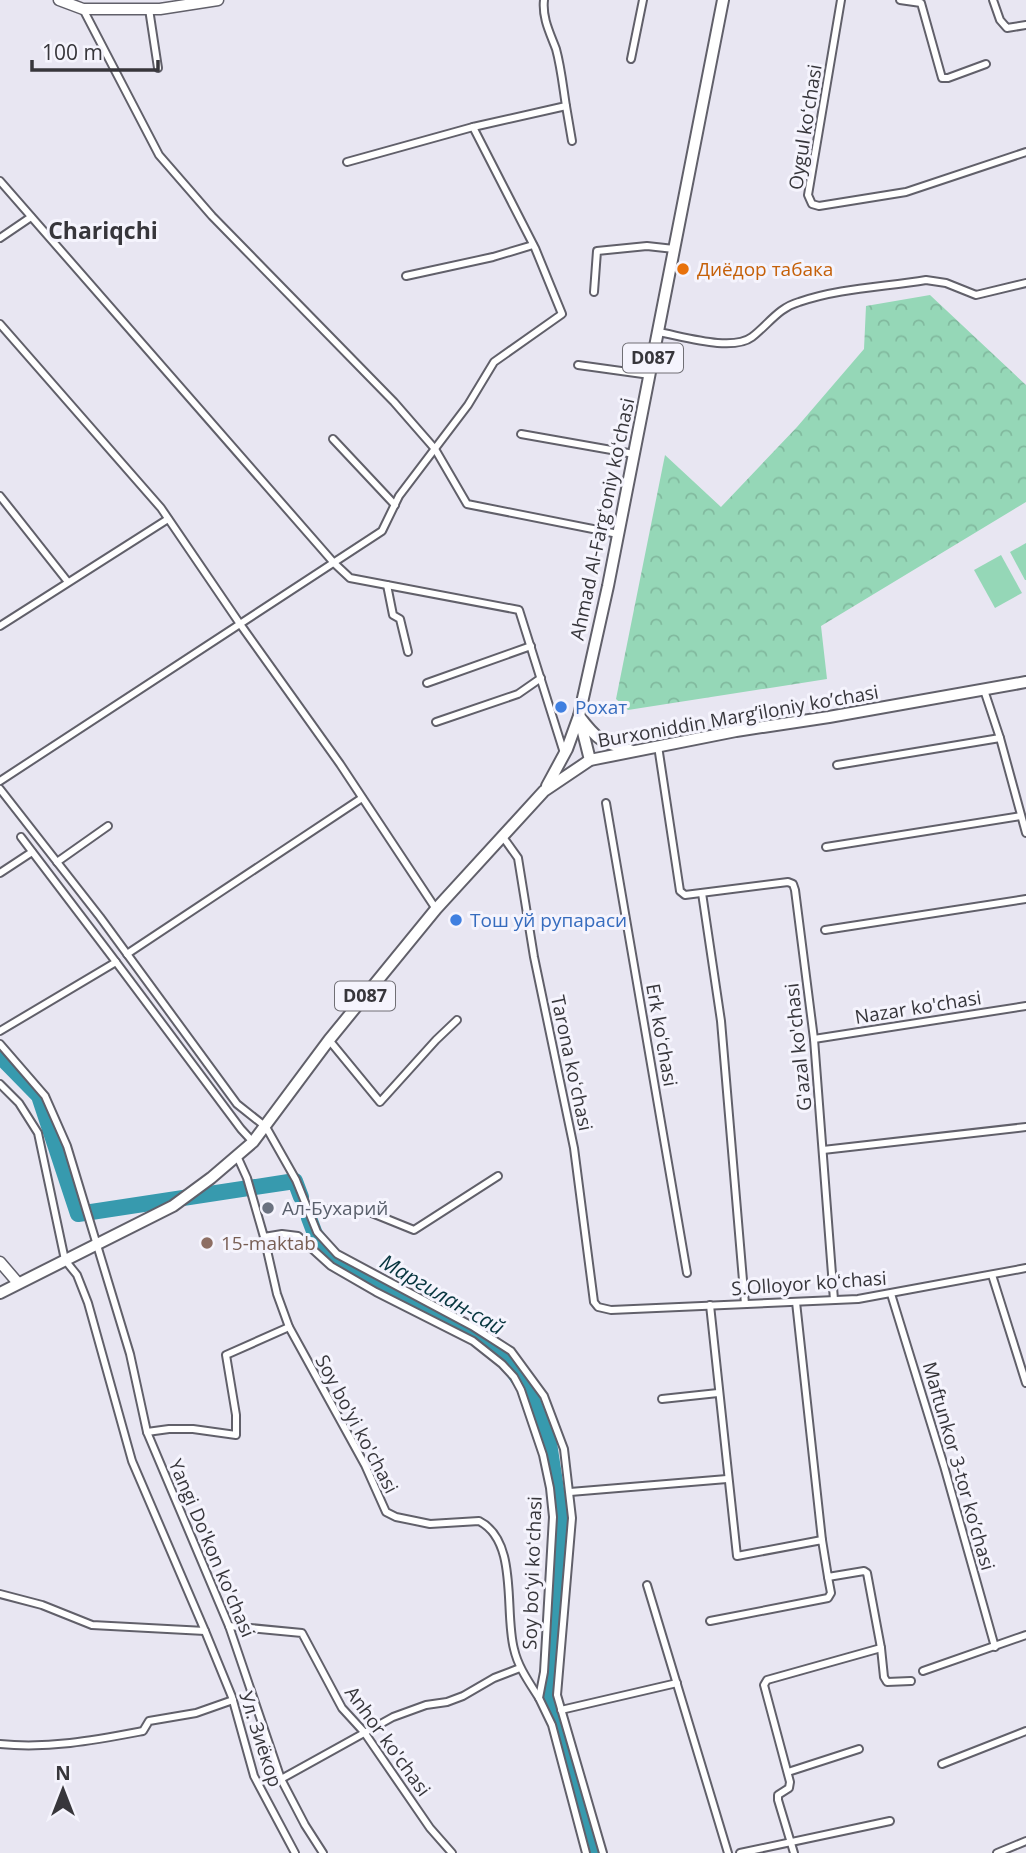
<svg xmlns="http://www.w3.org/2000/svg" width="1026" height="1853" font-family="'Open Sans',sans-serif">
  <defs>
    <pattern id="park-crowns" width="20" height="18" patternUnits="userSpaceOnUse" patternTransform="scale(1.75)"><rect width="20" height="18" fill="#95d7b7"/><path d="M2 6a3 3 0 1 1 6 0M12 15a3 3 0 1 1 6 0" fill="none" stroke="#81b99e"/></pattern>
  </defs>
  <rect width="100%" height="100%" fill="#e8e6f2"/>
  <g fill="#95d7b7">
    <polygon points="1026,543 1026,580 1025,580 1010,552"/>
    <polygon points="1001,555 1022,593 995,608 974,570"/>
  </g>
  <polygon fill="url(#park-crowns)" points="930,295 1026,385 1026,502 821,626 827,679 628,710 616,699 665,455 721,507 797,427 864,349 866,306"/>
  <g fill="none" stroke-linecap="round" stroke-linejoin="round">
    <g stroke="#379aae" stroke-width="16">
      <polyline points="0,1056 39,1096 78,1214 295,1181 301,1197"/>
      <polyline points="309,1218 315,1234 334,1259 496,1347 530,1395 549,1443 560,1515 549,1692 560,1736 595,1853"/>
    </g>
    <g stroke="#61606a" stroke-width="10">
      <g id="street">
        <polyline points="841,0 808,195 812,204 819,206 906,192 1026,152"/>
        <polyline points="900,0 921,3 942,78 948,78 986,64"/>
        <polyline points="993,0 1000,20 1007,28 1026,25"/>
        <polyline points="83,9 159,155 212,216 394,402 435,449 467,504 618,534"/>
        <polyline points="149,9 158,68"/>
        <polyline points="631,59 643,0"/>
        <polyline points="566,106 572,141"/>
        <path d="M347,162l126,-35 93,-21c-3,-19 -5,-39 -10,-57 -6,-16 -14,-31 -12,-49"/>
        <polyline points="0,181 334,563 350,578 519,610 564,753"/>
        <polyline points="0,238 31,217"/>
        <polyline points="406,276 493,257 533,245"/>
        <polyline points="594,292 597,251 647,246 674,249"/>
        <polyline points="0,324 161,508 240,624 340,764 436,909"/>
        <path d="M658,332c24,4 74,20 94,5 17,-13 26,-29 47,-35 40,-14 85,-15 127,-22l20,3 30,12 50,-12"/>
        <polyline points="578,365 650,375"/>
        <polyline points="521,434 634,454"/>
        <polyline points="333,439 395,505"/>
        <polyline points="0,496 68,582"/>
        <polyline points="387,585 393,615 400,619 408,652"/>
        <polyline points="0,626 168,519"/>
        <polyline points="427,683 531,646"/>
        <polyline points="984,690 1000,738 1026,833"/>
        <polyline points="436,722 518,694 541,678"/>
        <polyline points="658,746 680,891 685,895 788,882 793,884 795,890 814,1039 834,1300"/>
        <polyline points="837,765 1000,738"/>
        <polyline points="0,781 382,531 399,496 468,405 494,362 562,314 535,248 473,127"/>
        <polyline points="0,789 100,917 237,1104 266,1127 296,1180 317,1232 337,1254 472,1326 511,1351 544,1396 564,1449 572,1518 557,1695 603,1853"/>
        <polyline points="606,803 687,1273"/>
        <polyline points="503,837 518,858 534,957 574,1148 594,1302 598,1307 611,1310 858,1299 1026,1268"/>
        <polyline points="826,847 1021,816"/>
        <polyline points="57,862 108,826"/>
        <polyline points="0,873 32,852"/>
        <polyline points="702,893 721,1021 745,1304"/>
        <polyline points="825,930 1026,899"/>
        <polyline points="127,954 362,798"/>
        <polyline points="116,962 241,1129 253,1142"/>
        <polyline points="0,1031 116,962 21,837"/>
        <polyline points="814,1039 1026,1006"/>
        <polyline points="329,1040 380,1102 436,1040 457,1020"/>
        <polyline points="0,1044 45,1096 67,1146 130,1354 147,1432 229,1626 281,1779 305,1825 323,1853"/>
        <polyline points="0,1084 19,1103 38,1133 65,1260 77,1275 88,1303 132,1461 205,1631 92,1625 42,1605 0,1594"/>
        <polyline points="823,1150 1026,1127"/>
        <polyline points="237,1156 247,1178 264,1237 282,1234 298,1236 331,1266 376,1292 473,1341 502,1364 514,1377 521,1390 543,1455 550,1488 553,1517 544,1672 539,1698 552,1725 586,1853"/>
        <polyline points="308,1209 362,1209 414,1230 498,1176"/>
        <path d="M264,1237l13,57 12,33 76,138 21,47 10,5 34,7 49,-3c40,20 25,91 35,128 4,18 15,33 25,49"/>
        <polyline points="992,1275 1026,1383"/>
        <polyline points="891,1294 944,1466 995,1647"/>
        <polyline points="796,1302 822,1540"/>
        <polyline points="710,1305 737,1556 822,1540 828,1577 864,1571 867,1573 881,1648 767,1680 764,1685 790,1782 789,1788 778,1795 778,1800 794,1853"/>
        <polyline points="662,1399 718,1393"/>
        <polyline points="147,1432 169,1429 193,1429 236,1435 236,1415 226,1355 289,1327"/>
        <polyline points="570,1492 727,1479"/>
        <polyline points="647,1585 728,1853"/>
        <polyline points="710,1621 828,1598 831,1593 828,1577"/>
        <polyline points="229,1626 302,1633 342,1708 364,1732 430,1828 452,1853"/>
        <polyline points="205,1631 232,1697 254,1776 295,1853"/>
        <polyline points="881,1648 884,1677 887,1682 911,1681"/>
        <polyline points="923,1671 1026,1635"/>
        <polyline points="561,1710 677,1683"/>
        <path d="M0,1744c49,5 95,-4 143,-13l6,-10 47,-8 37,-13"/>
        <polyline points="942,1764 1026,1731"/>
        <polyline points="788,1772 859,1749"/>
        <polyline points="281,1779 393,1717 426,1705 447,1702 463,1696 494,1678 520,1668"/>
        <polyline points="740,1853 890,1821"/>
        <polyline points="997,1853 1026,1841"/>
      </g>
    </g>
    <g stroke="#61606a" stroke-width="13">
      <g id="secondary">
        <polyline points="59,0 83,9 160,9 218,0"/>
        <polyline points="0,1262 18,1283"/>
      </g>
    </g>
    <g stroke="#61606a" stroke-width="14">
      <g id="primary">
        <polyline points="590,760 579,716 608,586 723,0"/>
        <path d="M547,786l20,-37 12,-33c18,24 22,26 51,34"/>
        <polyline points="0,1293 173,1206 211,1178 253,1142 329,1040 436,909 544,791 590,760 736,731 829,717 1026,682"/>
      </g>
    </g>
    <use href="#street" stroke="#fff" stroke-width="6"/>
    <use href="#secondary" stroke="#fff" stroke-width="10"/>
    <use href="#primary" stroke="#fff" stroke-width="10"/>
  </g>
  <circle fill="#e8710a" stroke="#f5f4fd" stroke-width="2.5" cx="683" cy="269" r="7"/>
  <g fill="#3f7fe0" stroke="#f5f4fd" stroke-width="2.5">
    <circle cx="561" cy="707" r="7"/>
    <circle cx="456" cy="920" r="7"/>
  </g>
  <circle fill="#6b7280" stroke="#f5f4fd" stroke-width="2.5" cx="268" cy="1208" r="7"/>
  <circle fill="#8d6e63" stroke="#f5f4fd" stroke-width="2.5" cx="207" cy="1243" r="7"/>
  <g text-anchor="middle" stroke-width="6" stroke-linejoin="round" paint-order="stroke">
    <g fill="#f5f4fd" stroke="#706f75" stroke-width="2">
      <rect x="623" y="343.5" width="60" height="29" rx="5"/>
      <rect x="335" y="981.5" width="60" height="29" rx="5"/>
    </g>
    <g font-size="18" font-weight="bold" fill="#37363b">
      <text x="653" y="364">D087</text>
      <text x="365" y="1002">D087</text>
    </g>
    <g font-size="19" fill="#37363b" stroke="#f5f4fd">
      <text transform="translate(805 127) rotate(-81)" y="7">Oygul koʻchasi</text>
      <text transform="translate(602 519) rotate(-78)" y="7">Ahmad Al-Fargʻoniy koʻchasi</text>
      <text transform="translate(738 716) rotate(-10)" y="7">Burxoniddin Marg’iloniy ko’chasi</text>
      <text transform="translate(918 1007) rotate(-9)" y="7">Nazar ko'chasi</text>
      <text transform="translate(662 1035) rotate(80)" y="7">Erk koʻchasi</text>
      <text transform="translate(798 1047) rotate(-96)" y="7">G'azal ko'chasi</text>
      <text transform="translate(572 1063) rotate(78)" y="7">Tarona koʻchasi</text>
      <text transform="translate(809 1283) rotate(-4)" y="7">S.Olloyor koʻchasi</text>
      <text transform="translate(357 1424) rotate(62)" y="7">Soy bo'yi ko'chasi</text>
      <text transform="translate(959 1466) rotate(74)" y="7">Maftunkor 3-tor koʼchasi</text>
      <text transform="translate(212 1548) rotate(67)" y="7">Yangi Do'kon ko'chasi</text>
      <text transform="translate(532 1573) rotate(-88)" y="7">Soy boʻyi koʻchasi</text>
      <text transform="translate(261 1739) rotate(72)" y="7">Ул. Зиёкор</text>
      <text transform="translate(388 1741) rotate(54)" y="7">Anhor ko'chasi</text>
    </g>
    <g font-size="19" fill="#c56008" stroke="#f5f4fd" text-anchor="start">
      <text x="697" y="276">Диёдор табака</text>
    </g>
    <g font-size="19" fill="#366cbe" stroke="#f5f4fd" text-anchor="start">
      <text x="575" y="714">Рохат</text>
      <text x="470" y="927">Тош уй рупараси</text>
    </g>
    <g font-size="19" fill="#5b616d" stroke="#f5f4fd" text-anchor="start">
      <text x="282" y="1215">Ал-Бухарий</text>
    </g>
    <g font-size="19" fill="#785e54" stroke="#f5f4fd" text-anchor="start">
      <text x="221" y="1250">15-maktab</text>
    </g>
    <g font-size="21" font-style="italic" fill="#06353e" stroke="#f5f4fd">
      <text transform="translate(442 1295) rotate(30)" y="7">Маргилан-сай</text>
    </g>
    <g font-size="23" font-weight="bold" fill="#37363b" stroke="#f5f4fd">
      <text x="103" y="239">Chariqchi</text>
    </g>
  </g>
  <g transform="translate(63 1790)" stroke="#f5f4fd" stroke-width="5" paint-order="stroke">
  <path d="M0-5L12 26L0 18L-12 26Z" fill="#37363b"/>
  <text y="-10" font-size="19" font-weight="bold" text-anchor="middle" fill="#37363b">N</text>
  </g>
  <path d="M32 60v10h126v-10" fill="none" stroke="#37363b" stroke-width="3.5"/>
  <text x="42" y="60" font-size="21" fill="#37363b" stroke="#f5f4fd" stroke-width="5" paint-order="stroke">100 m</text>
</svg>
